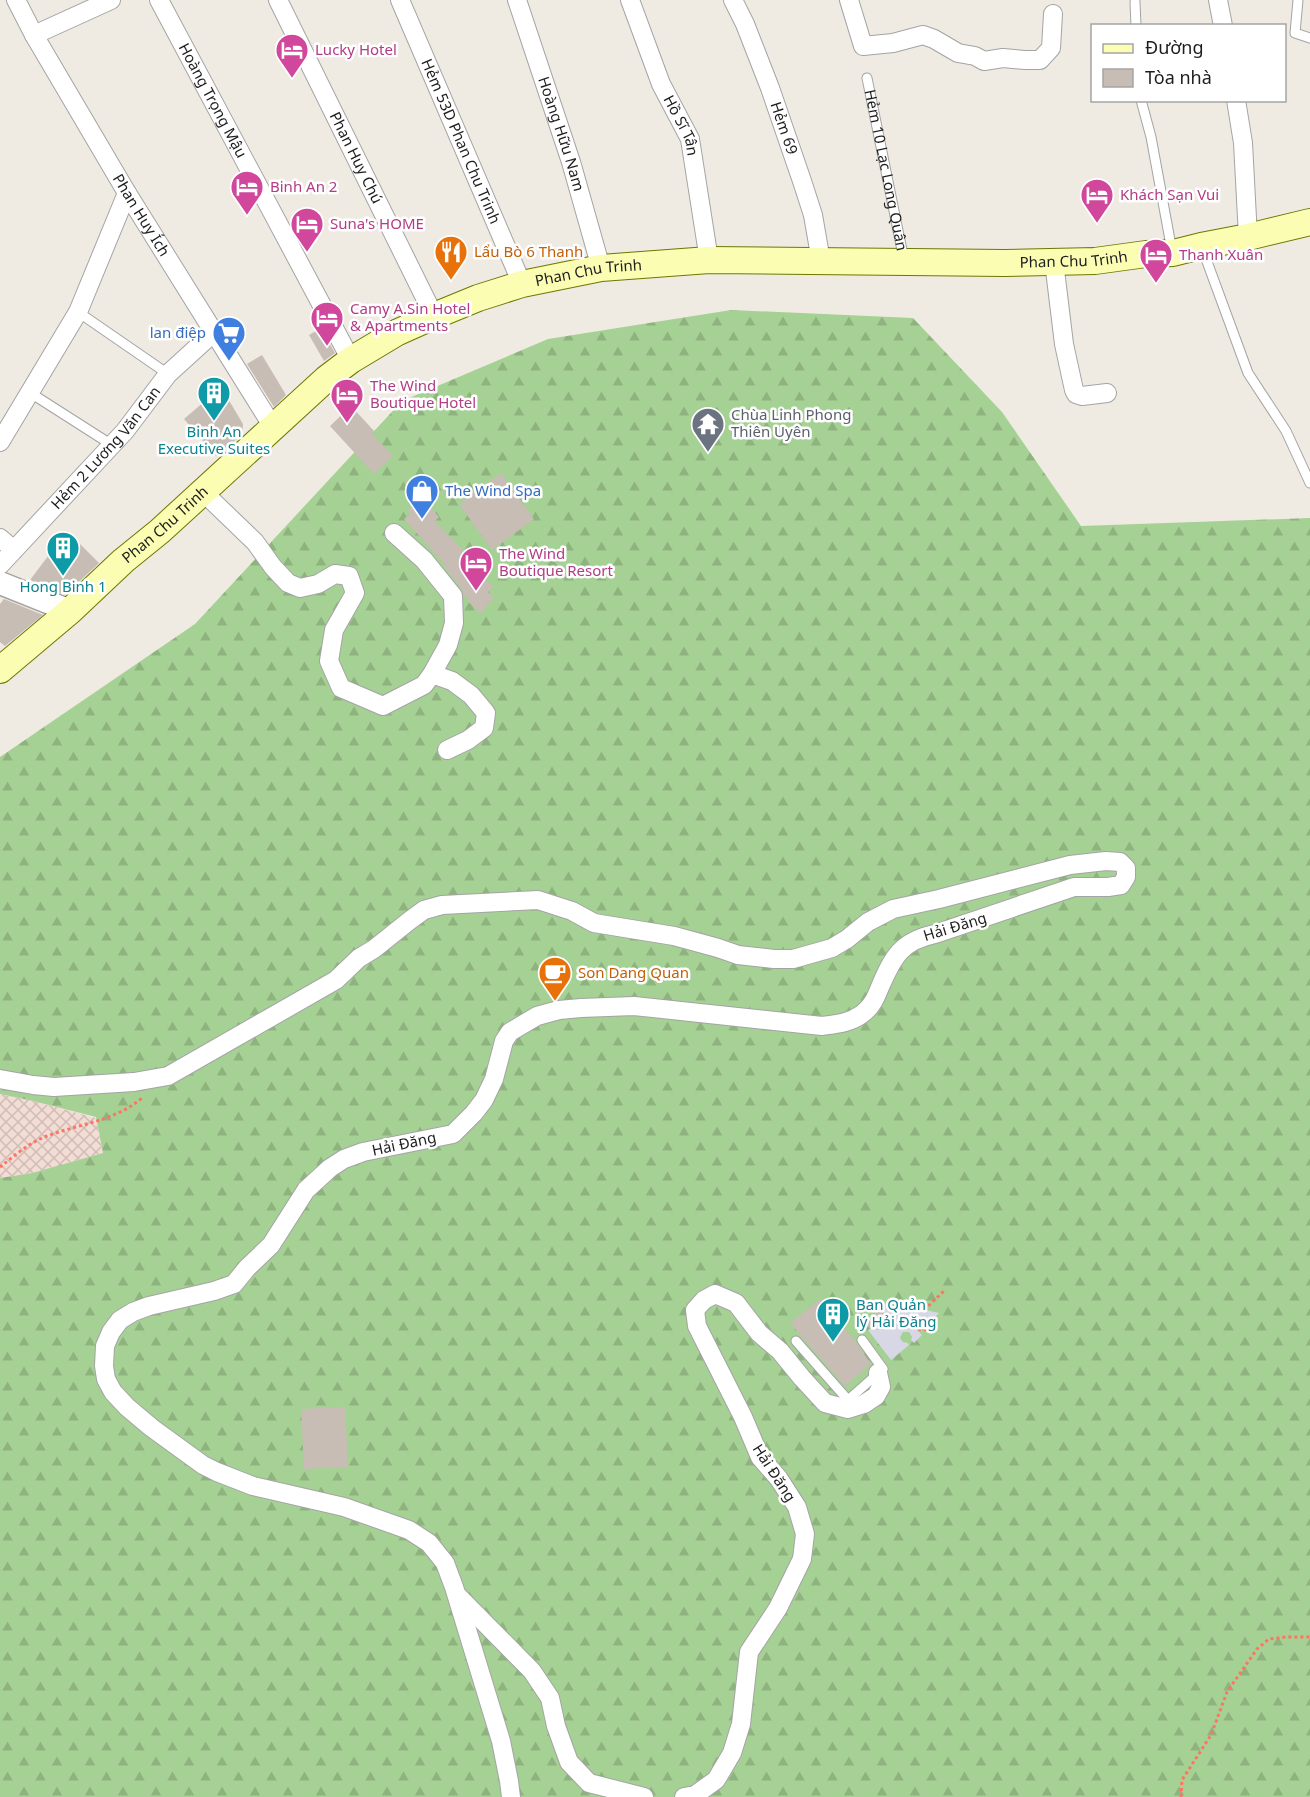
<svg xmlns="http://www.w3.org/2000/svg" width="1310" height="1797" font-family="'Noto Sans',sans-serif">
  <defs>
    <pattern id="military-cross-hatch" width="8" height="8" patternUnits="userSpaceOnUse" patternTransform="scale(1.5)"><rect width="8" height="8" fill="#f2dcd4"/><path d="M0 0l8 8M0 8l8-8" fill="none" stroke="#cfbcb6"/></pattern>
    <pattern id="forest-firs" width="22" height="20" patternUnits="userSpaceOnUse" patternTransform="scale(1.5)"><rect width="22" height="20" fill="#a6d194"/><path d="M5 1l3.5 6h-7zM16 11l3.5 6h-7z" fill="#8eb37f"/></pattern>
  </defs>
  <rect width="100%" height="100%" fill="#efebe2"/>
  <polygon fill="url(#military-cross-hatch)" points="0,1094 33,1101 96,1118 103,1153 32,1173 0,1178"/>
  <polygon fill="url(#forest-firs)" points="731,310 913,318 1002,412 1081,526 1310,518 1310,1797 0,1797 0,1178 32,1173 103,1153 96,1117 33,1101 0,1094 0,757 195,624 402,401 548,339"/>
  <polygon fill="#d7d7e5" points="883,1305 922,1309 939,1313 924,1329 918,1326 917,1330 922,1335 914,1343 911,1340 912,1337 909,1332 903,1332 900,1337 901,1340 903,1342 908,1343 909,1345 891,1360 868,1330 874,1327 881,1330 886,1328 889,1320 887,1315 882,1312 872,1310 877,1306"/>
  <g fill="#c7bdb5">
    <polygon points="321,328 335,353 324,361 309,335"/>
    <polygon points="262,355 286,395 274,407 247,364"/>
    <polygon points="221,387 243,424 242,435 216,456 184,419"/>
    <polygon points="351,406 375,432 372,434 393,456 374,474 330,426"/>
    <polygon points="501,473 534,519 492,550 459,504"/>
    <polygon points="418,500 423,504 425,502 439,517 435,521 464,551 462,553 483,572 480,576 493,586 488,592 494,597 481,613 467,601 469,599 464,595 462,589 445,568 446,566 404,519 411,513 408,510"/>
    <polygon points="67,531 99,563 65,595 30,580"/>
    <polygon points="4,599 43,615 5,646 0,642 0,604"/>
    <polygon points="820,1299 855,1341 871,1364 845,1386 790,1323"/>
    <polygon points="877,1312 883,1312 888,1318 888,1326 884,1329 878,1330 866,1326 873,1315"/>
    <polygon points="345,1407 348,1467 304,1469 301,1409"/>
  </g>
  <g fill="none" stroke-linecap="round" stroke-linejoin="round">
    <g stroke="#a4a4a4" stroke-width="11">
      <g id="service">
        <polyline points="1298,0 1295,33 1310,38"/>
        <polyline points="1135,2 1136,26"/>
        <path id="s1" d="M867,78l37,182"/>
        <polyline points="1141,100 1151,137 1172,251"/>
        <polyline points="1202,248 1248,373 1286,431 1310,483"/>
        <polyline points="78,312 168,374"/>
        <polyline points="29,392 112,445"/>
        <polyline points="796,1341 848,1400 883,1369 862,1340"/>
      </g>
    </g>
    <g stroke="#a4a4a4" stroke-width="20">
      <g id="minor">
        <path id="s2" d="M16,0l18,35 93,158 146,234"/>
        <path id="s3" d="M159,0l192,360"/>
        <path id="s4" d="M278,0l156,316"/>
        <path id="s5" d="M400,0l122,284"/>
        <path id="s6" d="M517,0l54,162 30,106"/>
        <path id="s7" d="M630,0l31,84 29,55 19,121"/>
        <path id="s8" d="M733,0l12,24 25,64 32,93 11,34 8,46"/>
        <polyline points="849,0 863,46 893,43 923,35 934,39 958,53 975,56 984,61 1003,58 1025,60 1040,60 1051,48 1053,14"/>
        <polyline points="1218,0 1223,26"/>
        <polyline points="34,35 111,0"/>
        <polyline points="1236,100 1243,143 1248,237"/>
        <polyline points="1054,262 1064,344 1074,390 1076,394 1082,396 1107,393"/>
        <polyline points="0,442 78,312 127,193"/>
        <polyline points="202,491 255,542 273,567 288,583 300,588 318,584 335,574 349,576 355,593 334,630 329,661 341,688 383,706 424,685 432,674 448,645 454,623 453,596 424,560 394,533"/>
        <polyline points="0,538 14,550"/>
        <path id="s9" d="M0,565l125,-134 43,-57 45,-41"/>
        <polyline points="432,674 452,681 471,695 486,713 484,728 468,740 447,750"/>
        <path d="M0,1079l33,6 21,2 80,-5 34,-6 168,-96 23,-22 15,-9 35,-28 15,-11 18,-5 96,-5 34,11 22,12 80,13 44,12 20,7 36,4h19l39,-11 15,-9 21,-17 25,-13 46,-10 131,-34 36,-4 14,1 6,6v9l-5,8 -13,2h-34l-139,47c-34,7 -42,23 -55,53 -4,10 -8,20 -18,27 -12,9 -26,10 -40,12l-188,-20 -53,2 -22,2 -22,6 -27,16 -6,9 -10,38 -10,21 -10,13 -21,21 -90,18 -19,7 -14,9 -24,22 -35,55 -24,23 -13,16 -20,7 -65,15 -16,6 -13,8 -9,12 -6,14 -1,20 2,13 7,13 14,15 25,21 51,37 14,7 36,14 91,21 65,23 20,13 16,20 9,24 47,154 8,40 2,16"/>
        <polyline points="457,1595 532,1671 550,1698 556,1726 569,1762 589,1783 644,1797"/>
        <polyline points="684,1797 695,1795 716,1780 732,1753 741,1724 749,1652 778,1608 802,1559 805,1534 797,1507 779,1479 760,1457 743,1417 697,1326 695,1310 704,1300 715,1294 736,1303 759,1333 780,1351 802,1378 825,1403 848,1409 864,1404 876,1396 881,1387 878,1373"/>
      </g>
    </g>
    <g stroke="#a4a4a4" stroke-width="25">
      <polyline id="tertiary" points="0,583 70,611"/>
    </g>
    <g stroke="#6c7800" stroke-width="28">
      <g id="secondary">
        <path id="s10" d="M0,670l70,-59 53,-50 37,-30 166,-152 25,-19 45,-27 38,-17 44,-18 44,-14 79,-16 108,-8 296,3 90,-2 51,-7 27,-1 28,-7 47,-9 62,-15"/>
      </g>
    </g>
    <g stroke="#ff7363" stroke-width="3" stroke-dasharray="3 3" stroke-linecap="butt">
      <path d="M0,1167c14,-11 30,-25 47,-31 32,-12 68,-15 95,-38"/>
      <polyline points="924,1310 945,1290"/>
      <polyline points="918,1329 922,1330 928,1329"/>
      <polyline points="1181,1797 1182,1780 1211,1735 1227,1692 1257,1649 1269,1639 1286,1637 1310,1637"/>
    </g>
    <use href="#service" stroke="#fff" stroke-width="9"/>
    <use href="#minor" stroke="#fff" stroke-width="18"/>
    <use href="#tertiary" stroke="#fff" stroke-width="22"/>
    <use href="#secondary" stroke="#fafdb2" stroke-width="26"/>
  </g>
  <defs>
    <g id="hotel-pin" transform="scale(1.725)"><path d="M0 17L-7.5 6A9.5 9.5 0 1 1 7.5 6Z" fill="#d1479c" stroke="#fff"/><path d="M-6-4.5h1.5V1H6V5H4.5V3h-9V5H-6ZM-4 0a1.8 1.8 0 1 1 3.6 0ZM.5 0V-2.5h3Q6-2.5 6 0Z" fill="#fff"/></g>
    <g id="restaurant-pin" transform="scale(1.725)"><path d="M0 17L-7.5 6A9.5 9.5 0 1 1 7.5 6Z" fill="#e8710a" stroke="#fff"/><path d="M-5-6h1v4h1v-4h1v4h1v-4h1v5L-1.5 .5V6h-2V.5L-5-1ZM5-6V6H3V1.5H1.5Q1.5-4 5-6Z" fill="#fff"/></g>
    <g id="supermarket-pin" transform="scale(1.725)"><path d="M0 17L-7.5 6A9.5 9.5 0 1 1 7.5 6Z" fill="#3f7fe0" stroke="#fff"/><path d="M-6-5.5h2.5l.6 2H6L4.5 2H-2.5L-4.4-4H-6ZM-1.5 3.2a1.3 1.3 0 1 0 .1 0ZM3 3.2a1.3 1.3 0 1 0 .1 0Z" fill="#fff"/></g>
    <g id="building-pin" transform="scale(1.725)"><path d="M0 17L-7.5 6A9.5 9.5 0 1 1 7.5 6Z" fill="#0f9aa8" stroke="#fff"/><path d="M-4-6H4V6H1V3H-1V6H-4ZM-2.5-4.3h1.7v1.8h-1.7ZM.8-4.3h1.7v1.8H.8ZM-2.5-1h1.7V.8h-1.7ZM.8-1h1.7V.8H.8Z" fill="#fff"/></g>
    <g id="temple-pin" transform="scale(1.725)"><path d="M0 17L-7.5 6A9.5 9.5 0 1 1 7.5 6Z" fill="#6b7280" stroke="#fff"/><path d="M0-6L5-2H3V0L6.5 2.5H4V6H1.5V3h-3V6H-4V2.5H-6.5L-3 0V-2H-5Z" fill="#fff"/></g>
    <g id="shop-pin" transform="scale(1.725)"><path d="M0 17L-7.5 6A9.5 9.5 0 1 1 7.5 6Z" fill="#3f7fe0" stroke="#fff"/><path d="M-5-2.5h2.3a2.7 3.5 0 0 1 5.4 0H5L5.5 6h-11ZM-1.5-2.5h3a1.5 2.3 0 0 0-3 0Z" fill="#fff"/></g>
    <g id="cafe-pin" transform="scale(1.725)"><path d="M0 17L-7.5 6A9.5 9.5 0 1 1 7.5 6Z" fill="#e8710a" stroke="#fff"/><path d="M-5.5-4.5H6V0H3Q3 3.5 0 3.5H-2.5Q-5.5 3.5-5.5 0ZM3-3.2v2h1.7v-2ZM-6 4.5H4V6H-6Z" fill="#fff"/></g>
  </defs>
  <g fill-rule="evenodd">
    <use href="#hotel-pin" x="292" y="50"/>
    <use href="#hotel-pin" x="247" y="187"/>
    <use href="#hotel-pin" x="1097" y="195"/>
    <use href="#hotel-pin" x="307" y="224"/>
    <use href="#restaurant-pin" x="451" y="252"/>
    <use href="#hotel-pin" x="1156" y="255"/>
    <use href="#hotel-pin" x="327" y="318"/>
    <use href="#supermarket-pin" x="229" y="333"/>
    <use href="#building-pin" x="214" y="393"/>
    <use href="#hotel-pin" x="347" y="395"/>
    <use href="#temple-pin" x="708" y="424"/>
    <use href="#shop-pin" x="422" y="491"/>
    <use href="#building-pin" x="63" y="548"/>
    <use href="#hotel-pin" x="476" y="563"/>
    <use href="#cafe-pin" x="555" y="973"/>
    <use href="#building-pin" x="833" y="1314"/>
  </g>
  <g text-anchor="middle" stroke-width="5" stroke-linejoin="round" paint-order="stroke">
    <g font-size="15" fill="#b23c85" stroke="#fff" text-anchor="start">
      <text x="315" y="55">Lucky Hotel</text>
      <text x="270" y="192">Binh An 2</text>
      <text x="1120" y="200">Khách Sạn Vui</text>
      <text x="330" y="229">Suna's HOME</text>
      <text x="1179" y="260">Thanh Xuân</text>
      <text x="350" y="314">Camy A.Sin Hotel<tspan x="350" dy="17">&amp; Apartments</tspan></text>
      <text x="370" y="391">The Wind<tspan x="370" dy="17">Boutique Hotel</tspan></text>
      <text x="499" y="559">The Wind<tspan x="499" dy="17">Boutique Resort</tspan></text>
    </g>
    <g font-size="15" fill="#1d1d1d" stroke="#fff">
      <text dy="5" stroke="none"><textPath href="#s3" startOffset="114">Hoàng Trọng Mậu</textPath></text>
      <text dy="5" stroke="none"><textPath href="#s7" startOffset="136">Hồ Sĩ Tân</textPath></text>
      <text dy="5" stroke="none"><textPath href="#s8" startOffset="138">Hẻm 69</textPath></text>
      <text dy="5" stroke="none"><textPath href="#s6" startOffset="141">Hoàng Hữu Nam</textPath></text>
      <text dy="5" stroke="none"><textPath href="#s5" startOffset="154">Hẻm 53D Phan Chu Trinh</textPath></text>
      <text dy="5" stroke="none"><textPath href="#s4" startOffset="176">Phan Huy Chú</textPath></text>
      <text dy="5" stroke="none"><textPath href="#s1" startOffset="94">Hẻm 10 Lạc Long Quân</textPath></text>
      <text dy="5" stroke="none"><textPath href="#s2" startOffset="249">Phan Huy Ích</textPath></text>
      <text dy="5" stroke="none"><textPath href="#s10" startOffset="1210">Phan Chu Trinh</textPath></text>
      <text dy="5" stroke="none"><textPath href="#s10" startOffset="724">Phan Chu Trinh</textPath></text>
      <text dy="5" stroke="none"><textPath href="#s9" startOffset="158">Hẻm 2 Lương Văn Can</textPath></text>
      <text dy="5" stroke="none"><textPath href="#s10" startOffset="220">Phan Chu Trinh</textPath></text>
      <text transform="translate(955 927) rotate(-17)" y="5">Hải Đăng</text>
      <text transform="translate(404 1144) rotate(-12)" y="5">Hải Đăng</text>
      <text transform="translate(774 1473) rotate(57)" y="5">Hải Đăng</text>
    </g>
    <g font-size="15" fill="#c56008" stroke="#fff" text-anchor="start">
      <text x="474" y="257">Lẩu Bò 6 Thanh</text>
      <text x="578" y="978">Son Dang Quan</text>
    </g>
    <g font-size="15" fill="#366cbe" stroke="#fff" text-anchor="end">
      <text x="206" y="338">lan điệp</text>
      <text x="445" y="496" text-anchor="start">The Wind Spa</text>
    </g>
    <g font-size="15" fill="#5b616d" stroke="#fff" text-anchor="start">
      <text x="731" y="420">Chùa Linh Phong<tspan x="731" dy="17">Thiên Uyên</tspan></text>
    </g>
    <g font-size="15" fill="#0d838f" stroke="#fff">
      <text x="214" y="437">Binh An<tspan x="214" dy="17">Executive Suites</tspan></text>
      <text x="63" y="592">Hong Binh 1</text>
      <text x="856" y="1310" text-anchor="start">Ban Quản<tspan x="856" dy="17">lý Hải Đăng</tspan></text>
    </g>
  </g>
  <rect x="1091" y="24" width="195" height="78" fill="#ffffff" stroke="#a5a5a5" stroke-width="1.5"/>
  <rect x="1103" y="44" width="30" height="9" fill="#fafdb2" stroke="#a5a5a5" stroke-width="1.5"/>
  <text x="1145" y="54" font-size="18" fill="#1d1d1d">Đường</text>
  <rect x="1103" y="69" width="30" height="18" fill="#c7bdb5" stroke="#a5a5a5" stroke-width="1.5"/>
  <text x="1145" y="84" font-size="18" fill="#1d1d1d">Tòa nhà</text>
</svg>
